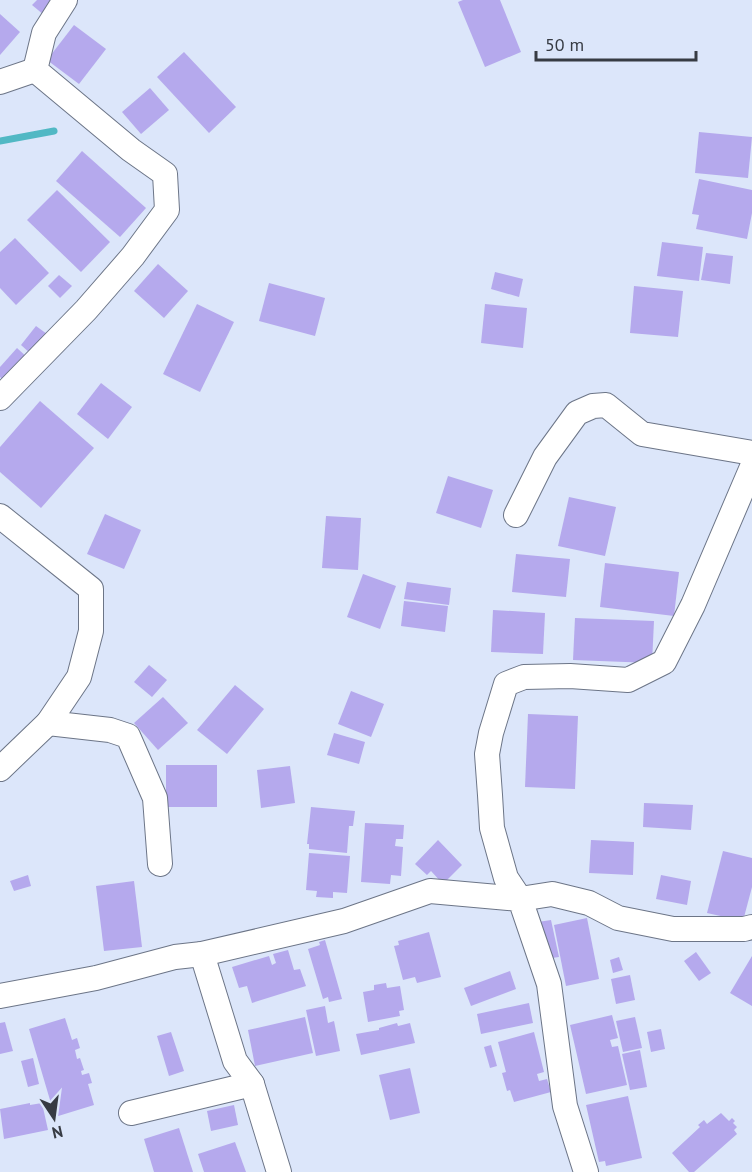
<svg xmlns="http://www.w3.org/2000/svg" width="752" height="1172" font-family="'PT Sans',sans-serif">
  <rect width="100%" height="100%" fill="#dce6fa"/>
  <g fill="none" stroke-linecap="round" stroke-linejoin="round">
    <polyline stroke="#51b8c4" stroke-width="7" points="0,141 54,131"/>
  </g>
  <g fill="#b5a9ed">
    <polygon points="37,0 56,0 44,15 32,5"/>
    <polygon points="463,0 500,0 521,52 485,67 458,2"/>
    <polygon points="0,14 20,32 0,55"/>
    <polygon points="74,25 106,49 79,84 47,60"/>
    <polygon points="184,52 236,107 209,133 157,77"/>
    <polygon points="150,88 169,110 141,134 122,112"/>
    <polygon points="699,132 752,137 748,178 695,173"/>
    <polygon points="82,151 146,208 120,237 56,181"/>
    <polygon points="699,179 752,190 752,213 747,239 696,229 699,215 692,214"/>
    <polygon points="57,190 110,242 81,272 27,220"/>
    <polygon points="15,238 49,273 16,305 0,288 0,252"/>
    <polygon points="662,242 703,247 699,281 657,276"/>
    <polygon points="706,253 733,256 730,284 701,280"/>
    <polygon points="158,264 188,291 164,318 134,291"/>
    <polygon points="495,272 523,279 519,297 491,289"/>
    <polygon points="59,275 72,286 60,298 48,286"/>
    <polygon points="269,283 325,298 315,336 259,321"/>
    <polygon points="634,286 683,291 678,337 630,333"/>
    <polygon points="197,304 234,322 200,392 163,374"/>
    <polygon points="485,304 527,308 523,348 481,343"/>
    <polygon points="36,326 47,334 31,354 21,345"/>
    <polygon points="17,348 29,359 7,383 0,377 0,367"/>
    <polygon points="101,383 132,407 108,439 77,414"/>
    <polygon points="40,401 94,448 41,508 0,472 0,447"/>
    <polygon points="448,476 493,490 481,528 436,513"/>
    <polygon points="569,497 616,507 605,556 558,546"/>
    <polygon points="105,514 141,530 124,569 87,554"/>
    <polygon points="326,516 361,518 358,570 322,568"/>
    <polygon points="516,554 570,559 566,597 512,592"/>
    <polygon points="605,563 679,572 674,616 600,607"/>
    <polygon points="363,574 396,586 380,629 347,617"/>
    <polygon points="407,582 451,588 449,605 404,599"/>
    <polygon points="404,601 448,606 445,632 401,626"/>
    <polygon points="493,610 545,613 543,654 491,652"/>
    <polygon points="575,618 654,621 652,663 573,660"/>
    <polygon points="149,665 167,680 152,697 134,682"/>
    <polygon points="235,685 264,709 227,754 197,730"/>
    <polygon points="351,691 384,704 371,737 338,724"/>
    <polygon points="163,697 188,723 158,750 134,723"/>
    <polygon points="528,714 578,716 575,789 525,787"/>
    <polygon points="334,733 365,742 359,764 327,755"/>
    <rect x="166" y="765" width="51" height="42"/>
    <polygon points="290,766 295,803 261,808 257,770"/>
    <polygon points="644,803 693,805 691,830 643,827"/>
    <polygon points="311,807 355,811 353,826 349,826 347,853 309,849 309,844 307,844"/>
    <polygon points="365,823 404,825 403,839 396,839 395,846 403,847 401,876 391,875 390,884 361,882"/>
    <polygon points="438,840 462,865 443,884 431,871 427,875 415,864"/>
    <polygon points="591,840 634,842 633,875 589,873"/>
    <polygon points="723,851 752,858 752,887 743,921 707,913"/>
    <polygon points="309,853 350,856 347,893 333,892 333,898 316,897 317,891 306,890"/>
    <polygon points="28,875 31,886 14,891 10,881"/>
    <polygon points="661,875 691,881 687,905 656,899"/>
    <polygon points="134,881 142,947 104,951 96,886"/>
    <polygon points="587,918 599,979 566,986 554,925"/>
    <polygon points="551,920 559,957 545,959 538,922"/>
    <polygon points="429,932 441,977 417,983 415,977 403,980 394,946 399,945 398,941"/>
    <polygon points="325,940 342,999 329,1002 328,997 323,999 308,949 320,945 319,942"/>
    <polygon points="288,950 294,970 300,969 306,986 252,1003 247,986 239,988 232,967 269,956 272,965 276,963 273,954"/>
    <polygon points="696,952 711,973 699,981 684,961"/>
    <polygon points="752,956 752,1006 730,993"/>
    <polygon points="619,957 623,970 613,973 610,960"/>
    <polygon points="510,971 516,989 471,1006 464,988"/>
    <polygon points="630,975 635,1000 616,1004 611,979"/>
    <polygon points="386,983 387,988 400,986 404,1010 399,1011 400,1016 368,1022 363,992 374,990 374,985"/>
    <polygon points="529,1003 533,1023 481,1034 477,1014"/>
    <polygon points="325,1006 328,1023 334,1021 340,1051 316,1056 306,1010"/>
    <polygon points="612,1015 618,1038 610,1040 612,1047 618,1046 627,1085 586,1094 570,1025"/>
    <polygon points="305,1017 313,1053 255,1066 248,1030"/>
    <polygon points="635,1017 642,1048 623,1052 616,1021"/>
    <polygon points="65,1018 72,1040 77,1038 80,1048 75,1050 77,1059 80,1058 84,1070 81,1071 82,1075 89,1073 92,1083 88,1084 94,1105 55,1117 29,1029"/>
    <polygon points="5,1022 13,1051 0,1054 0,1023"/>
    <polygon points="397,1023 398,1026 410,1023 415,1043 361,1055 356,1034 379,1030 379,1028"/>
    <polygon points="661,1029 665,1049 651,1052 647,1032"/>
    <polygon points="171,1032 184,1071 169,1076 157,1036"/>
    <polygon points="534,1032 544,1072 537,1074 539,1081 547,1079 551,1092 514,1102 510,1090 507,1091 502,1073 506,1072 498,1042"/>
    <polygon points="491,1045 497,1066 490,1068 484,1047"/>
    <polygon points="640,1050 647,1087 630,1090 622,1054"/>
    <polygon points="33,1058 39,1084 28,1087 21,1061"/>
    <polygon points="410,1068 420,1113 390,1120 379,1075"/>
    <polygon points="628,1096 642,1158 606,1166 605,1161 599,1162 586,1105"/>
    <polygon points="30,1103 30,1105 42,1103 48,1130 4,1139 0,1109"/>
    <polygon points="234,1105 238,1125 211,1131 207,1111"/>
    <polygon points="721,1113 729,1121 732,1118 735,1121 733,1123 737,1127 734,1130 737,1134 694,1172 689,1172 672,1153 700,1127 698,1125 704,1120 707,1124"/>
    <polygon points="179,1128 193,1172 154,1172 144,1139"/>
    <polygon points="235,1142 246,1172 204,1172 198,1154"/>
  </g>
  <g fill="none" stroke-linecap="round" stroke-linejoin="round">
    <g stroke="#6c7587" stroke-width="26">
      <g id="street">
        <polyline points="0,82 35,70"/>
        <polyline points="0,398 86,310 133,256 167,210 165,174 131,150 35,70 44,33 65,0"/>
        <polyline points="752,467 693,605 664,662 628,680 570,676 524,677 506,684 491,733 487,754 490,795 492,828 506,878 520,899 552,894 589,903 618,918 673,929 744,929 752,927"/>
        <polyline points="516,515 545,457 577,413 593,406 606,405 642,434 752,453"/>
        <polyline points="0,516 91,589 91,631 79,677 48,723 0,769"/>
        <polyline points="48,723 110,730 128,736 155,798 160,864"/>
        <polyline points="202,954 235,1061 252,1084 279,1172"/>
        <polyline points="0,996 96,978 175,957 202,954 344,921 430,891 520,899 549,984 565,1106 586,1172"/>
        <polyline points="131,1113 252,1084"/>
      </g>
    </g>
    <use href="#street" stroke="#fff" stroke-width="24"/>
  </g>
  <g transform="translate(54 1118) rotate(167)" stroke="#dce6fa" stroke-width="4.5" paint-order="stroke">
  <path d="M0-4.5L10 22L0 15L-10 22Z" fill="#373b43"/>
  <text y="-9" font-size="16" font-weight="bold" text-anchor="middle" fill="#373b43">N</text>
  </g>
  <path d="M536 51v9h160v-9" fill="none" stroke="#373b43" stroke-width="3"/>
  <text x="545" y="51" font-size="18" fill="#373b43" stroke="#dce6fa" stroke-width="4.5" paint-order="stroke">50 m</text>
</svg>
